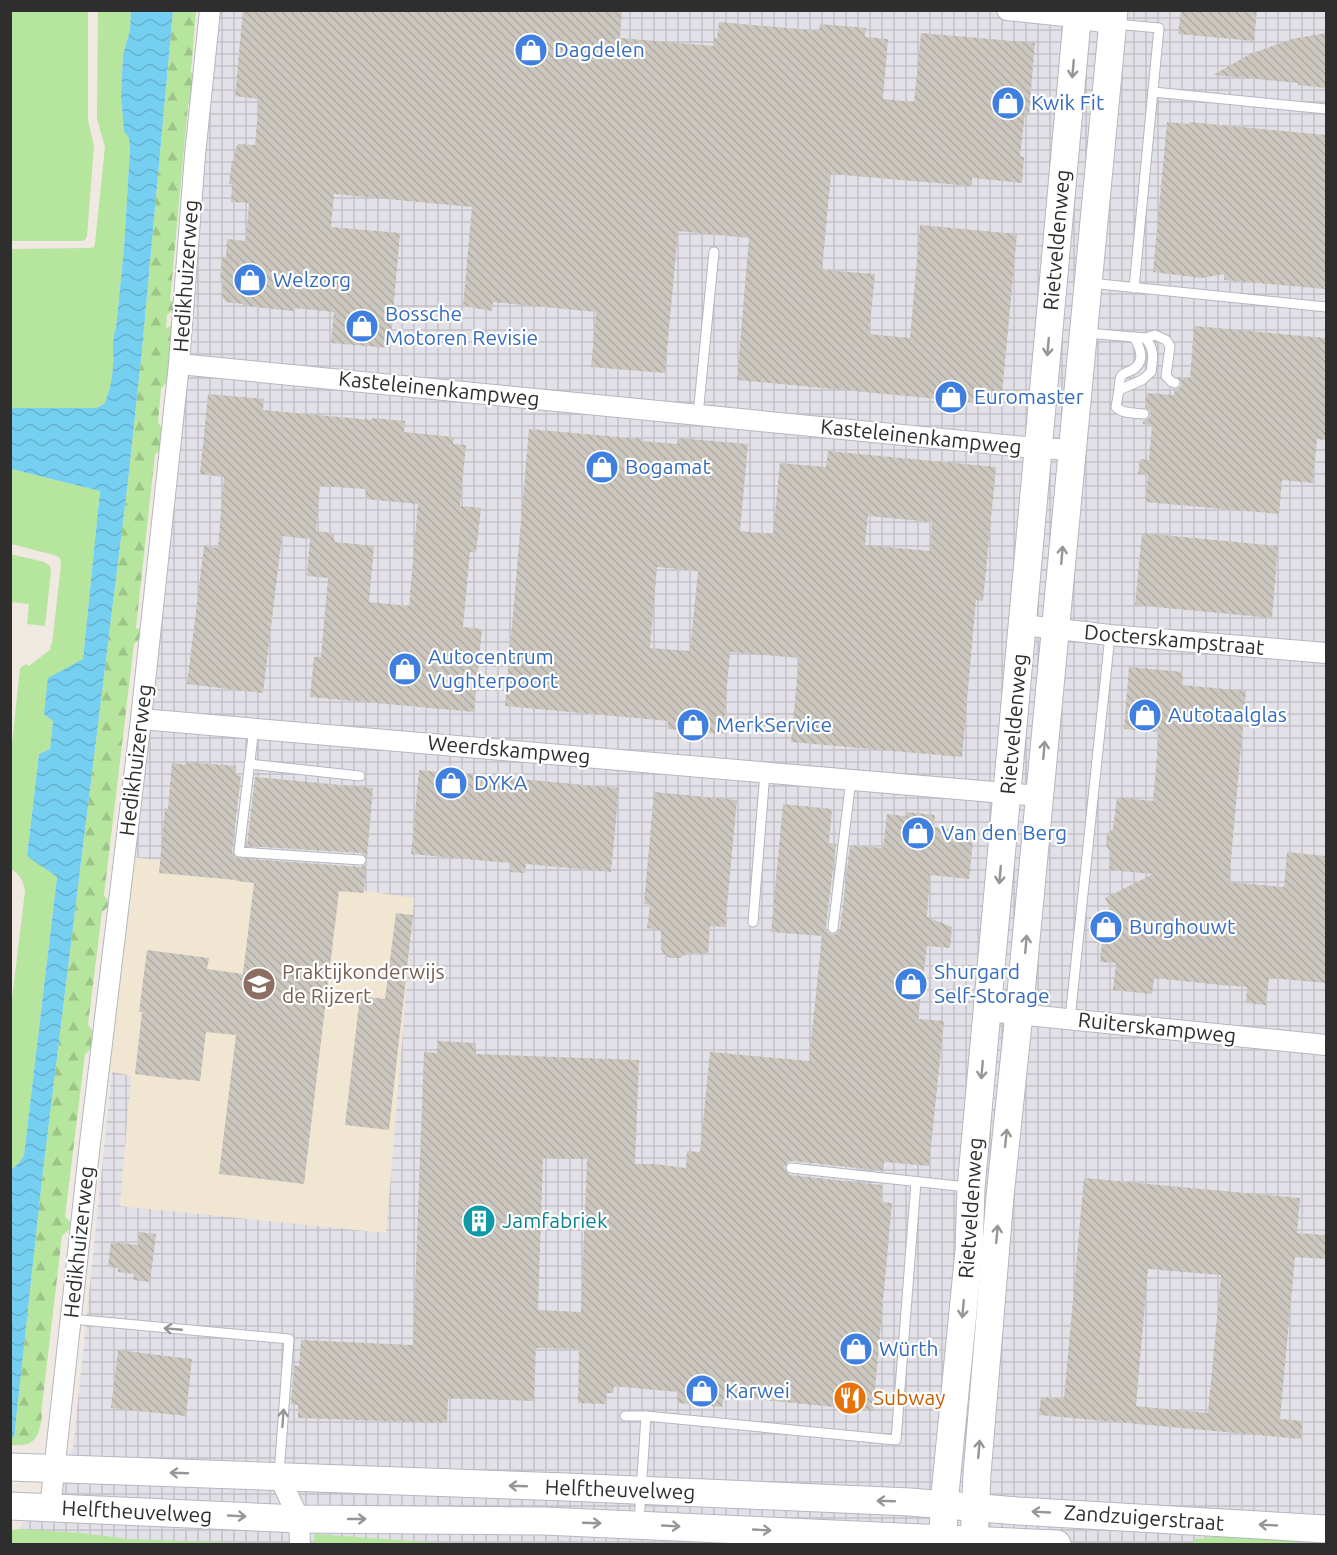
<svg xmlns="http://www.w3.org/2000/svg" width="1337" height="1555" font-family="Ubuntu,sans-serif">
  <defs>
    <pattern id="industrial-grid" width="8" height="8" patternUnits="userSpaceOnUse" patternTransform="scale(1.5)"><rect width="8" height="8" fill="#e3e1e8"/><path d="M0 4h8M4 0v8" fill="none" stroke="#c3c1c7"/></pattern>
    <pattern id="forest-firs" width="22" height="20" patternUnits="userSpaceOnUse" patternTransform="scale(1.5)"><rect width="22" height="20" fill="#b6e59e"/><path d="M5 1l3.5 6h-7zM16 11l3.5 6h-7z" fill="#9dc588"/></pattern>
    <pattern id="water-waves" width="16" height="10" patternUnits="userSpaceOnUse" patternTransform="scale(1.5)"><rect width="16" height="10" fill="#75cff0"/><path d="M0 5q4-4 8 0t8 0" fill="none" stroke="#66b2ce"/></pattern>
    <pattern id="building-back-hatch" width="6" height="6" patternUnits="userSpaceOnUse" patternTransform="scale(1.5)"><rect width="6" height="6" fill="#cbc7bf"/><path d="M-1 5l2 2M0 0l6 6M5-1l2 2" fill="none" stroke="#afaba4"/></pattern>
  </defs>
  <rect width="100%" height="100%" fill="#efe9e1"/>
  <polygon fill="url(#industrial-grid)" points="209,11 1326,11 1326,1544 18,1544 19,1529 73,1448 168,532"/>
  <polygon fill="#f0e6d1" points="126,856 414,898 386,1233 120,1206 131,1076 102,1069"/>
  <g fill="#b6e59e">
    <polygon points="11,10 88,11 88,120 94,146 87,236 85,240 81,241 11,241"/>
    <path d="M98,11h33l-1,19 -7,25 -2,41 3,34 5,8 1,10 -6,100 -8,80c-5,13 -2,25 -3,38 -1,13 -3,26 -9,38l-8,4h-85l-1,-159 80,-1 4,-1 1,-4 10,-96 -8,-28z"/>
    <path d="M11,469l89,22 -17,168 -30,62 -3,28 -11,5 -12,101 30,22 -33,278 -5,8 -8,7 -1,-154 15,-125c-2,-11 -5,-16 -14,-22l-1,-105 10,-96 6,-4 3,2 22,-17 -1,-3 2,-2 9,-79 -1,-7 -6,-3 -43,-11z"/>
    <polygon points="10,554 44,562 50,566 51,572 45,626 27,624 29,604 11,602"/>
    <polygon points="19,1529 80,1533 129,1539 271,1544 145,1544 144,1543 114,1544 11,1544 11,1530"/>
    <path d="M1233,1532l72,8c-31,9 -78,5 -111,3v-4l12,-1z"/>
    <polygon points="314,1534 456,1544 314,1544"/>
  </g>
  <path fill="url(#forest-firs)" d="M173,11h23l-5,61 10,11 -1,12 -12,10 -18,196h2l7,-5 1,8 -13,11 -1,14 9,-7 -5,55 -9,12 -3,34 10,12v10l-13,9 -19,174 2,1 7,-6 1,11 -12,10 -30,251 5,7v4l-7,6 -14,113 6,7 -2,16 -7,6 -20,162 6,7v5l-9,8 -21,178 1,1c-3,23 -7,32 -31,30l-1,-7 4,-1 29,-266 85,-690 14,-131z"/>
  <path fill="url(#water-waves)" d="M131,11h42l-31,339 -14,131 -85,690 -29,267h-3v-268l8,-7 5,-8 33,-278 -30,-21 12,-102 11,-5 3,-28 -9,-7 4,-36 35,-19 17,-168 -89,-22v-61h85l8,-4c6,-12 8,-25 9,-38 1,-13 -2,-25 3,-38l8,-80 6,-100 -1,-10 -5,-7 -3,-35 2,-41 7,-25z"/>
  <g fill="url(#building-back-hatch)" fill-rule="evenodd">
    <polygon points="243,10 451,10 470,12 470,10 622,10 620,38 713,46 714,38 717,38 719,22 819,31 820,24 866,28 865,37 888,39 883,99 914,102 921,33 1035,43 1029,113 1025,113 1020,156 1024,157 1022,183 972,178 972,186 831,174 822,270 875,274 869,334 910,338 920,225 1017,234 1001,405 737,380 749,238 678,231 665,373 591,367 596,312 493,302 492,311 463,306 472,207 334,194 331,227 400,233 390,348 331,343 334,312 293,308 293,311 243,306 243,304 226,302 222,296 223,280 220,279 222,257 226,257 227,239 246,241 249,203 231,202 232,184 229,184 232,161 234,161 235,150 238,144 255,145 259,99 235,96"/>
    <polygon points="1181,10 1257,10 1254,41 1178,34"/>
    <polygon points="1326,33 1326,88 1298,85 1298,83 1213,75 1250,54 1292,39"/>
    <polygon points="1167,122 1189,124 1189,122 1326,135 1326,269 1325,289 1224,280 1224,274 1202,278 1153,272"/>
    <polygon points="1194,326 1326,338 1326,440 1317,439 1313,483 1282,480 1279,514 1145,502 1148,475 1138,474 1140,459 1149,460 1152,425 1143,424 1143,421 1147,420 1151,415 1150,411 1145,407 1146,393 1174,395 1175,390 1179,388 1182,385 1181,381 1178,377 1190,378"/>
    <path d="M208,394l56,5 -1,11 109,10v-2l33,3 -1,11 50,5 -1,7 13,1 -6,61 21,2 -5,44h-6l-7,75 19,2 -8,83 -164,-15 4,-40h7l7,-79 -21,-2 3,-37 -28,-3 -19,157 -76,-9 17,-138 14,2 6,-71 -24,-3zM320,486l46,3 -1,10 53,5 -9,102 -40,-4 5,-56 -39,-4 -2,-9 -17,-2z"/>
    <path d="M529,429l112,10v2l36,3v-6l71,6 -8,87 33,3 7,-71 46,4 2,-16 168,16 -13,134 -7,-1 -14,157 -171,-15 8,-84 -69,-6 -7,82 -55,-5v-8l-163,-15zM868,516l64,6 -2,29 -65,-6zM657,567l41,4 -8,80 -40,-3z"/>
    <polygon points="1142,533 1278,546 1272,618 1135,605"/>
    <polygon points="1129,667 1183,672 1182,685 1246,691 1229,882 1284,887 1287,852 1326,856 1326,983 1269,978 1266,1005 1246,1003 1247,987 1221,985 1154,978 1152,994 1113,990 1116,963 1100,962 1105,914 1111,911 1105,898 1153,874 1109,870 1111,852 1106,846 1107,834 1113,829 1117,797 1153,801 1159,732 1124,729"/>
    <polygon points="187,762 236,766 236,775 241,776 232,851 233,855 236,858 361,867 366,864 364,893 339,891 304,1184 219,1174 236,1035 206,1032 200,1081 182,1079 182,1080 135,1074 142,1012 139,1012 147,950 209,958 207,969 243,974 254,883 236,881 236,880 159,873 165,808 168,809 172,763 187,765"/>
    <polygon points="419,770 619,788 611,872 526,864 525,873 510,872 511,863 411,854"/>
    <polygon points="255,777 373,788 367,857 361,853 247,846"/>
    <polygon points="654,792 737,800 725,927 710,926 708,954 688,953 680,958 670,958 664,954 661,949 661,930 647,928 650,905 644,904"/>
    <path d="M783,804l49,5 -3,34 7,1 -10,83 1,4 5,4 4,-1 4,-5 10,-84 33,3 4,-34 19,2v-4l29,3 -1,12 40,5 -5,47 -39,-4 -3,42 25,10 -2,21 -23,-2 -9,73 26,2 -15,145 -45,-4v9l-92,-10 -4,1 -4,5 1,4 5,4 92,10 -1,17 11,1 -19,208 -149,-15 -2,11 -45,-4 1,-11 -64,-6 -1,7h-7v11l-28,-1 1,-54 -43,-1 -2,53 -86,-3 -1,25 -149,-5v-13l-7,-1 3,-38h5l2,-26 112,5 11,-293 13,1v-12l39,2v11l163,6 -4,104h20l31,4 1,-17 13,1 10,-100 99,9 13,-125 -51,-4zM543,1158l44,1 -6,153 -43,-2z"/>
    <polygon points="396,913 413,915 389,1130 345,1125 360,996 385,999"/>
    <path d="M1084,1178l216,20 -3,35 29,2v24l-31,-2 -15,162 23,2 -2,18 -262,-24 2,-18 23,2zM1148,1269l73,6 -13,138 -72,-7z"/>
    <polygon points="139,1232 156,1234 150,1282 133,1280 134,1274 118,1272 118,1268 108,1267 111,1242 138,1245"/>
    <polygon points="118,1350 192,1359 186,1416 111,1408"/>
  </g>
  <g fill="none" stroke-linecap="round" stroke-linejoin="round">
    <g stroke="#b4b7c1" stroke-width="11">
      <g id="lane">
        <polyline points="1115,24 1159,28 1134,288"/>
        <polyline points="1153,92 1326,109"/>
        <polyline points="1090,283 1326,307"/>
        <polyline points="1086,333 1145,338 1155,335 1166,340 1170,346 1166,376 1172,382 1175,383"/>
        <path d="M1119,390c0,-5 0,-11 3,-15 4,-3 10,-4 13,-7 11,-9 4,-22 -1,-31"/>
        <path d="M1144,414c-9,-1 -22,0 -28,-7l3,-17 23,-10 9,-8c2,-14 4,-23 -6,-34"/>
        <polyline points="698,415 714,252"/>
        <polyline points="254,728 239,852 361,860"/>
        <polyline points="249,764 360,776"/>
        <polyline points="753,922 765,772"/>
        <polyline points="833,928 851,779"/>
        <polyline points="1070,1019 1110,635"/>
        <polyline points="791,1168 967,1187"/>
        <polyline points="71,1319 289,1339 279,1474"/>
        <polyline points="625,1416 646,1416 896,1440 916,1182"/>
        <polyline points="639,1522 646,1416"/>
      </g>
    </g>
    <g stroke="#b4b7c1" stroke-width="22">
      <g id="street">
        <polyline points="1007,10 1065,16 1113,24"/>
        <polyline points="179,364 1025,447 1072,450"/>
        <polyline points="1023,625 1110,635 1326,653"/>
        <polyline points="141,719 1040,796"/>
        <polyline points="987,1011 1326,1045"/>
        <polyline points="279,1476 299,1519 300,1544"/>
        <polyline points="50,1508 90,1143 141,719 179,364 195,155 210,10"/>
      </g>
    </g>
    <g stroke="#b4b7c1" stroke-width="29">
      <g id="secondary">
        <polyline points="10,1467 566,1487 910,1502 1018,1511 1326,1529"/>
        <polyline points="10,1506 299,1519 544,1521 1057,1544"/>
        <polyline points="943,1544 944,1504 969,1251 971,1188 1078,10"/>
        <polyline points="974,1544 977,1474 1000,1196 1019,1014 1114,10"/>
      </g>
    </g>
    <use href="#lane" stroke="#fff" stroke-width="9"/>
    <use href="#street" stroke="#fff" stroke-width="20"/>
    <use href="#secondary" stroke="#fff" stroke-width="27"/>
  </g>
  <defs><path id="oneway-shaft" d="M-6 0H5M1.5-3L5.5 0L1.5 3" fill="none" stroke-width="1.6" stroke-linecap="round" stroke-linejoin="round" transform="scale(1.5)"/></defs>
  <g stroke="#969696">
    <use href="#oneway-shaft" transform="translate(1073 69) rotate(95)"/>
    <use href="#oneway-shaft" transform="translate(1048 347) rotate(95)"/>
    <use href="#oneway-shaft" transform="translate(1062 555) rotate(-85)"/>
    <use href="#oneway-shaft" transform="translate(1044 750) rotate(-85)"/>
    <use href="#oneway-shaft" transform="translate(1000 875) rotate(95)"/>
    <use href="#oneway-shaft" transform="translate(1026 944) rotate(-85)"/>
    <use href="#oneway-shaft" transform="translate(982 1070) rotate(95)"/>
    <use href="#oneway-shaft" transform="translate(1006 1138) rotate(-84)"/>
    <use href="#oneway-shaft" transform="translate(997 1234) rotate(-85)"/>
    <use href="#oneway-shaft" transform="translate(963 1309) rotate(95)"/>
    <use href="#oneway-shaft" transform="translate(173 1329) rotate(-175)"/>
    <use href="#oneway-shaft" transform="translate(283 1418) rotate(-86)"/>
    <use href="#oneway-shaft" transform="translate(979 1449) rotate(-85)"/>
    <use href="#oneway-shaft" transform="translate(179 1473) rotate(-178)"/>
    <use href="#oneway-shaft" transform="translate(518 1486) rotate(-178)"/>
    <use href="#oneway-shaft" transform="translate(886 1501) rotate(-178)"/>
    <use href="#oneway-shaft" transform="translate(1041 1512) rotate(-177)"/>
    <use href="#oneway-shaft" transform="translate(237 1516) rotate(3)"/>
    <use href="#oneway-shaft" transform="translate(357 1519)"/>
    <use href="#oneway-shaft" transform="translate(592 1523) rotate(2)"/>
    <use href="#oneway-shaft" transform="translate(1268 1525) rotate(-177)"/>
    <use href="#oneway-shaft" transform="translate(671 1526) rotate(3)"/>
    <use href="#oneway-shaft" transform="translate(762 1530) rotate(3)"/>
  </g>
  <defs>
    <g id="shop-disc" transform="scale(1.725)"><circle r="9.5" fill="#3f7fe0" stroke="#fff"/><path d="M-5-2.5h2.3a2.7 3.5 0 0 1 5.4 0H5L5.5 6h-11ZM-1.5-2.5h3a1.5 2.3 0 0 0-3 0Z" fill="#fff"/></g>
    <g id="school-disc" transform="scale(1.725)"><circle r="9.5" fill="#8d6e63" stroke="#fff"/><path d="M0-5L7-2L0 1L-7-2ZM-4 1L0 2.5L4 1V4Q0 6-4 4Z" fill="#fff"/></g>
    <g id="building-disc" transform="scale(1.725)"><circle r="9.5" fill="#0f9aa8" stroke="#fff"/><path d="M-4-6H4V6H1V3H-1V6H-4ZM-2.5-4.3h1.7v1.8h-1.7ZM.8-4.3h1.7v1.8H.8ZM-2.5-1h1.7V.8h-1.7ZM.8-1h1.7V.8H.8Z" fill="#fff"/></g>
    <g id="restaurant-disc" transform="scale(1.725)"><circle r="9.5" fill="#e8710a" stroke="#fff"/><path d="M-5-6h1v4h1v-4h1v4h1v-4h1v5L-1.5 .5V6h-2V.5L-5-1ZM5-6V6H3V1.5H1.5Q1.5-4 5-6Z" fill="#fff"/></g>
  </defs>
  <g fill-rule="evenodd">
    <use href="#shop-disc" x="531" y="50"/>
    <use href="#shop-disc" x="1008" y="103"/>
    <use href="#shop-disc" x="250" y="280"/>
    <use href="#shop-disc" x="362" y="326"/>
    <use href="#shop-disc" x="951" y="397"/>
    <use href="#shop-disc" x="602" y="467"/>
    <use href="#shop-disc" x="405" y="669"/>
    <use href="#shop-disc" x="1145" y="715"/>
    <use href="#shop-disc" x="693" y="725"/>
    <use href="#shop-disc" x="451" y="783"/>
    <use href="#shop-disc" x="918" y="833"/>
    <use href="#shop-disc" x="1106" y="927"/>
    <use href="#school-disc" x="259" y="984"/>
    <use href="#shop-disc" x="911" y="984"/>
    <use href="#building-disc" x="479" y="1221"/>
    <use href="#shop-disc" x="856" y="1349"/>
    <use href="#shop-disc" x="702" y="1391"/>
    <use href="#restaurant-disc" x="850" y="1398"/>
  </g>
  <g text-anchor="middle" stroke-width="4.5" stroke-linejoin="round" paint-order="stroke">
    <g font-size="21" fill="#366cbe" stroke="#fff" text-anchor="start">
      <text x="554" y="57">Dagdelen</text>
      <text x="1031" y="110">Kwik Fit</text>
      <text x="273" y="287">Welzorg</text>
      <text x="385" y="321">Bossche<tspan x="385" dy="24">Motoren Revisie</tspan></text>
      <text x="974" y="404">Euromaster</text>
      <text x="625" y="474">Bogamat</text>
      <text x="428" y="664">Autocentrum<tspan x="428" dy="24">Vughterpoort</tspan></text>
      <text x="1168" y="722">Autotaalglas</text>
      <text x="716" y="732">MerkService</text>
      <text x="474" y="790">DYKA</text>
      <text x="941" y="840">Van den Berg</text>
      <text x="1129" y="934">Burghouwt</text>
      <text x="934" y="979">Shurgard<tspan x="934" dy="24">Self-Storage</tspan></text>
      <text x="879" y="1356">Würth</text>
      <text x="725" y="1398">Karwei</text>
    </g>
    <g font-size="21" fill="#2e2e2e" stroke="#fff">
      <text transform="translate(1057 240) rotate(-85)" y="7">Rietveldenweg</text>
      <text transform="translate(186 276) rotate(-86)" y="7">Hedikhuizerweg</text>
      <text transform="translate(439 389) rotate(6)" y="7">Kasteleinenkampweg</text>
      <text transform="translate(921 437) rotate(6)" y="7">Kasteleinenkampweg</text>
      <text transform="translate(1174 640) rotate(5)" y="7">Docterskampstraat</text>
      <text transform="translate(1014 724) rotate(-85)" y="7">Rietveldenweg</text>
      <text transform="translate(509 750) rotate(5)" y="7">Weerdskampweg</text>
      <text transform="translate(136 760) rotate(-83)" y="7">Hedikhuizerweg</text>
      <text transform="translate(1157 1028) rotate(6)" y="7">Ruiterskampweg</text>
      <text transform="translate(971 1208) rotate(-86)" y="7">Rietveldenweg</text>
      <text transform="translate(79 1242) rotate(-84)" y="7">Hedikhuizerweg</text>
      <text transform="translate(620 1490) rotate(2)" y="7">Helftheuvelweg</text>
      <text transform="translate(137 1512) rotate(3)" y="7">Helftheuvelweg</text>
      <text transform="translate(1144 1518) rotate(4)" y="7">Zandzuigerstraat</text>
    </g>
    <g font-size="21" fill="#785e54" stroke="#fff" text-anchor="start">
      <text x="282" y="979">Praktijkonderwijs<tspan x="282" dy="24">de Rijzert</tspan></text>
    </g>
    <g font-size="21" fill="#0d838f" stroke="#fff" text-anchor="start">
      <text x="502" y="1228">Jamfabriek</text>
    </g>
    <g font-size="21" fill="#c56008" stroke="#fff" text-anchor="start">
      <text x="873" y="1405">Subway</text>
    </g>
  </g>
  <rect width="1337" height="1555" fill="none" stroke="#2e2e2e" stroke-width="24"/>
</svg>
